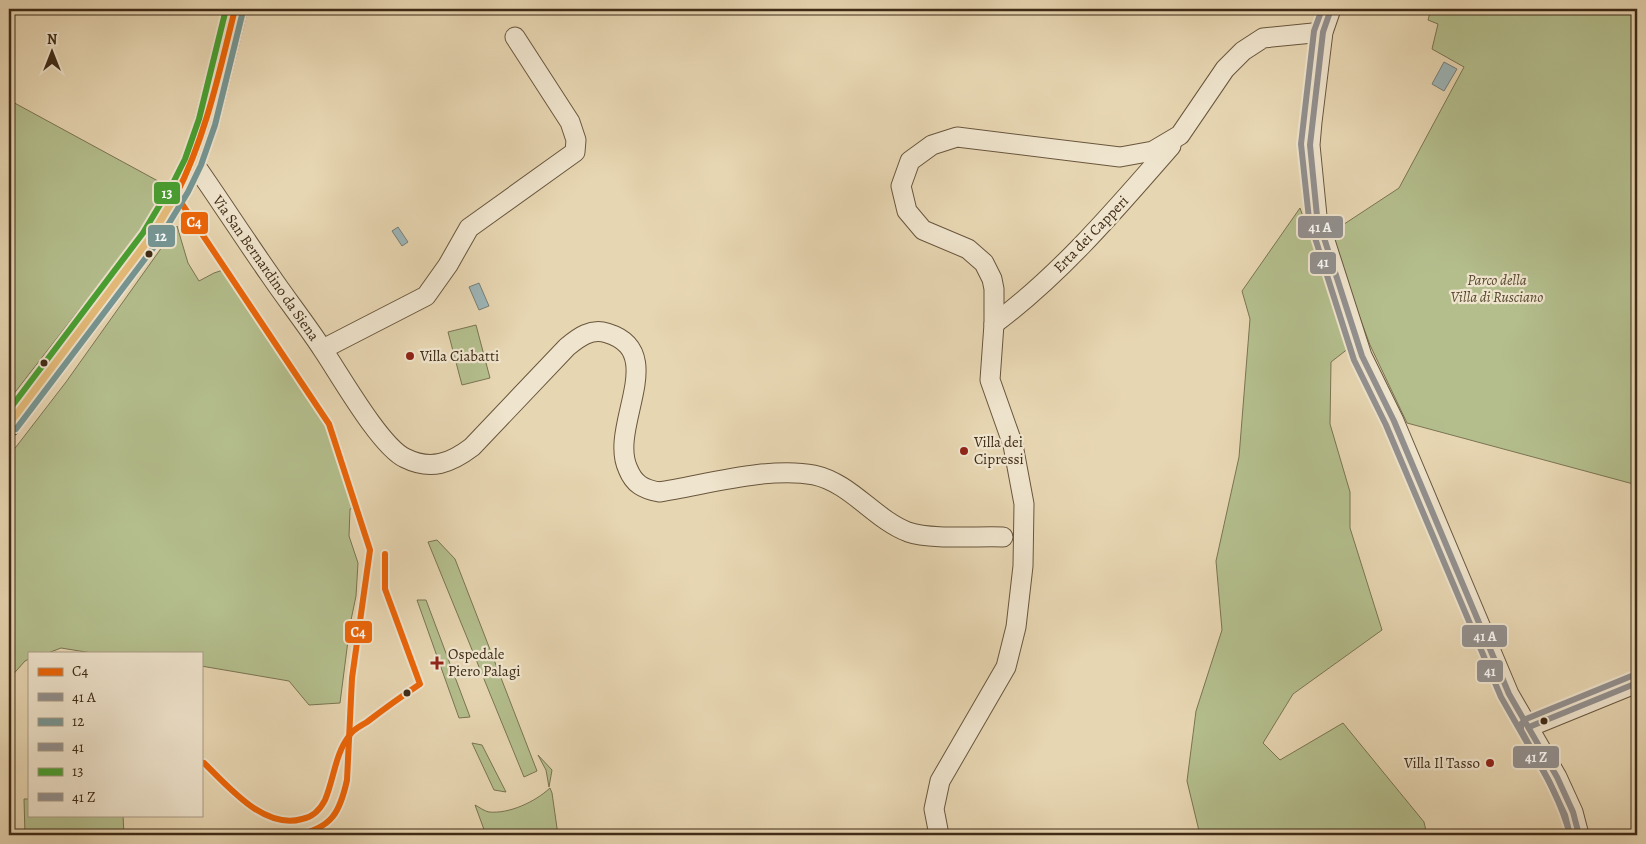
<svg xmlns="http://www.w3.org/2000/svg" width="1646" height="844" font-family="Alegreya,serif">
  <rect width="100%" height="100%" fill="#e7d6b2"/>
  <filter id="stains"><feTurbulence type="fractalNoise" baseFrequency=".004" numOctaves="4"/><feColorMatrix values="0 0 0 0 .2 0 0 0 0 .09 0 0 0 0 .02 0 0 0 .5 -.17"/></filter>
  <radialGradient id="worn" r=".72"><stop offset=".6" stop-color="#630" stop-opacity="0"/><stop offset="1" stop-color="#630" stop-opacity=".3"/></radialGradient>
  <g fill="#b4be8d" stroke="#7a7452">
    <polygon points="1431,9 1637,9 1637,485 1407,423 1370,345 1329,234 1399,188 1464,67 1432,49 1438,24 1428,20"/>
    <polygon points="9,100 169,187 144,226 9,400"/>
    <polygon points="1300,208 1349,348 1331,362 1330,424 1350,492 1350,528 1382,630 1293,694 1263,743 1280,760 1343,723 1424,822 1427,835 1200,835 1187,781 1196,711 1222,630 1216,561 1239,457 1250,319 1242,291"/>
    <polygon points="177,226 188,263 199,281 214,273 226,269 329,424 356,507 350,509 349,536 358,563 356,596 350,625 340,703 309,705 289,681 201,666 201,653 92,653 61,648 48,653 29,653 29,659 25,661 9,679 9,456 66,382"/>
    <polygon points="476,325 490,378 462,385 448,332"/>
    <polygon points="437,540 455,559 537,771 524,777 428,542"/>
    <polygon points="417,600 426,600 470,717 459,718"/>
    <polygon points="472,743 482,745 506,792 494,790"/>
    <polygon points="538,755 552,770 549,787 546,770"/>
    <path d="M550,788l2,5 6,42h-72l-11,-30c4,2 9,6 14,7 20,2 46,-10 61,-24z"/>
    <polygon points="24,799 29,799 29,815 123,815 124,835 25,835"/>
  </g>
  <g fill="#9db6b9" stroke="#777e78">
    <polygon points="1444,62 1457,69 1444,91 1432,84"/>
    <polygon points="398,227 408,242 402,246 392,231"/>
    <polygon points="479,283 489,306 479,310 469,287"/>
  </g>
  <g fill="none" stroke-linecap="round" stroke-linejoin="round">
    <g stroke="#69563d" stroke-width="21">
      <g id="minor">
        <polyline points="1331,9 1323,32 1312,122 1310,145 1317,216 1362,356 1394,421 1509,694 1557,777 1573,812 1579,835"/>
        <path d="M193,162c26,37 51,76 77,113 17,25 36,49 53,75 17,25 57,96 82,108 26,13 46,5 67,-11l95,-100c12,-10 24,-19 40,-14 63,19 1,94 21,136 6,15 15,20 31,23 46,-7 110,-26 155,-17 37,8 60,44 94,57 23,8 69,4 95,5"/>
        <path d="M994,324c67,-50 122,-115 177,-178"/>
        <polyline points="323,349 426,296 448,265 469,228 575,152 576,140 570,122 515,37"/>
        <polyline points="1529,727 1637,683"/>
        <polyline points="939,835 934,809 940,781 1006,667 1016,627 1023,566 1024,504 1013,445 990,380 994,324 994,289 992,279 984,263 968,249 923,230 907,211 901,186 910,161 932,145 957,137 1120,157 1153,151 1180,135 1225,69 1243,51 1263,38 1323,32"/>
      </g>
    </g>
    <g stroke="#3f2b16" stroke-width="26">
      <polyline id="major" points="9,424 150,238 181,187 193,162 207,122 235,9"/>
    </g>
    <use href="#minor" stroke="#efe4cd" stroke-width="19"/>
    <use href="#major" stroke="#e4bb79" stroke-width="24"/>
    <g stroke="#efe4cd" stroke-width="10">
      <g id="bus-1">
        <path d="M235,9c-16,64 -29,127 -59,186l153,229 41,126 -18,128 -5,102c-7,32 -15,48 -50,55"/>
        <path d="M204,763c25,24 60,67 98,56 11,-2 18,-9 23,-19 9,-21 10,-46 24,-64 4,-7 12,-10 18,-14 17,-13 35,-26 53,-38l-35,-95v-35"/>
      </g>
    </g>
    <g stroke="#efe4cd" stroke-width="10">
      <g id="bus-2">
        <polyline points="1331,9 1323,32 1310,145 1317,216 1362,356 1394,421 1509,694 1557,777 1573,812 1579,835"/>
        <polyline points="1529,727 1637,683"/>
      </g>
    </g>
    <g stroke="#efe4cd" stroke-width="10">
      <polyline id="bus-3" points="16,429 157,243 188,192 201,165 215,125 243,11"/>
    </g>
    <g stroke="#efe4cd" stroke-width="10">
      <polyline id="bus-4" points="1322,9 1314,31 1301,144 1309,219 1354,360 1386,425 1501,697 1549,781 1565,815 1570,835"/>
    </g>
    <g stroke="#efe4cd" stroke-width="10">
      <polyline id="bus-5" points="9,410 143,233 173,183 185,159 199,119 226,9"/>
    </g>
    <g stroke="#efe4cd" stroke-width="10">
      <path id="bus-6" d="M1570,835c-10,-38 -30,-70 -49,-105v-6l5,-5 108,-44"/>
    </g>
    <use href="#bus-1" stroke="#ec6508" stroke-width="6"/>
    <use href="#bus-2" stroke="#92908f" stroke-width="6"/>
    <use href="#bus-3" stroke="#769694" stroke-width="6"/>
    <use href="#bus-4" stroke="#92908f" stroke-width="6"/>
    <use href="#bus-5" stroke="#48a032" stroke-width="6"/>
    <use href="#bus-6" stroke="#92908f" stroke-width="6"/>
  </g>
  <g fill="#3f2b16" stroke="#efe4cd" stroke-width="2">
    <circle cx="149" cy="254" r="4.5"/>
    <circle cx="44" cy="363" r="4.5"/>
    <circle cx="407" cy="693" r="4.5"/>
    <circle cx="1544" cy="721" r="4.5"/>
  </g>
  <g fill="#8f2418" stroke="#efe4cd" stroke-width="2">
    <circle cx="410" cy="356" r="5"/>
    <circle cx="964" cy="451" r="5"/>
    <path d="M434.5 655.5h5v5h5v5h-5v5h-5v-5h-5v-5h5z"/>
    <circle cx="1490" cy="763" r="5"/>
  </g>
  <g text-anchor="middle" stroke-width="4.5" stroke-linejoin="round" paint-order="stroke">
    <g font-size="15" fill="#3f2b16" stroke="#efe4cd">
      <text transform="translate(1091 234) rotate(-46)" y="5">Erta dei Capperi</text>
      <text transform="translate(266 268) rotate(55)" y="5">Via San Bernardino da Siena</text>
    </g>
    <g font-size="15" font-style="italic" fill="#56482e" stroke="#efe4cd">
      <text x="1497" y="285">Parco della<tspan x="1497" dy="17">Villa di Rusciano</tspan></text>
    </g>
    <g font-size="15" fill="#3f2b16" stroke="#efe4cd" text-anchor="start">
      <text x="420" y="361">Villa Ciabatti</text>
      <text x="974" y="447">Villa dei<tspan x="974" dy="17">Cipressi</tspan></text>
      <text x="448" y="659">Ospedale<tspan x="448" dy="17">Piero Palagi</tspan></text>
      <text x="1480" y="768" text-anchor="end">Villa Il Tasso</text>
    </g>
  </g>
  <g stroke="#efe4cd" stroke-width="2">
    <rect x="153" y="181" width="28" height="24" rx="5" fill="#48a032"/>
    <rect x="180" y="211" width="29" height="24" rx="5" fill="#ec6508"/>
    <rect x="1297" y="215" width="47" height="24" rx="5" fill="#92908f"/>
    <rect x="147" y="224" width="29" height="24" rx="5" fill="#769694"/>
    <rect x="1309" y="251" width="28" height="24" rx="5" fill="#92908f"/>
    <rect x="344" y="620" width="29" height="24" rx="5" fill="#ec6508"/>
    <rect x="1461" y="624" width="47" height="24" rx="5" fill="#92908f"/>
    <rect x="1476" y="659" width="28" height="24" rx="5" fill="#92908f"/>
    <rect x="1512" y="745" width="48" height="24" rx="5" fill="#92908f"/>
  </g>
  <g font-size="14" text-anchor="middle" font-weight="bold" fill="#fff">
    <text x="167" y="198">13</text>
    <text x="194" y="227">C4</text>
    <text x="1320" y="232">41 A</text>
    <text x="161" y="241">12</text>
    <text x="1323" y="267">41</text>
    <text x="358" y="637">C4</text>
    <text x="1485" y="641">41 A</text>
    <text x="1490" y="676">41</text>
    <text x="1536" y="762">41 Z</text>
  </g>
  <rect width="1646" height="844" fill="none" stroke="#e7d6b2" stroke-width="30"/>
  <rect x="10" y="10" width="1626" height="824" fill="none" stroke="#3f2b16" stroke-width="2.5"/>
  <rect x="15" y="15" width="1616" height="814" fill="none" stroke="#3f2b16"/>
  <rect x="28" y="652" width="175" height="165" fill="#efe4cd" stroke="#a99a84"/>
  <rect x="38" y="668" width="25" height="8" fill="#ec6508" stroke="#a99a84"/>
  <text x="72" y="676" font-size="15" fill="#3f2b16">C4</text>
  <rect x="38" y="693" width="25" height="8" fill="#92908f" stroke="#a99a84"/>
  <text x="72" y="702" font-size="15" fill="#3f2b16">41 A</text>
  <rect x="38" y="718" width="25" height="8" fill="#769694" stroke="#a99a84"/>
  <text x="72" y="726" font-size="15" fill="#3f2b16">12</text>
  <rect x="38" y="743" width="25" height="8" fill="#92908f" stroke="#a99a84"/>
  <text x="72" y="752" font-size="15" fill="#3f2b16">41</text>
  <rect x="38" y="768" width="25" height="8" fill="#48a032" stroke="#a99a84"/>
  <text x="72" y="776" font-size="15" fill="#3f2b16">13</text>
  <rect x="38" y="793" width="25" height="8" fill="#92908f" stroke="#a99a84"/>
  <text x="72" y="802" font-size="15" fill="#3f2b16">41 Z</text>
  <g transform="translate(52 52)" stroke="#efe4cd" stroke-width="4" paint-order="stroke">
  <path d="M0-4L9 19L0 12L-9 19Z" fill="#3f2b16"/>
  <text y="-8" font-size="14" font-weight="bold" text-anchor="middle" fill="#3f2b16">N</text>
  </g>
  <rect width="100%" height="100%" filter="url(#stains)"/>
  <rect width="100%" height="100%" fill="url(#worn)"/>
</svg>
